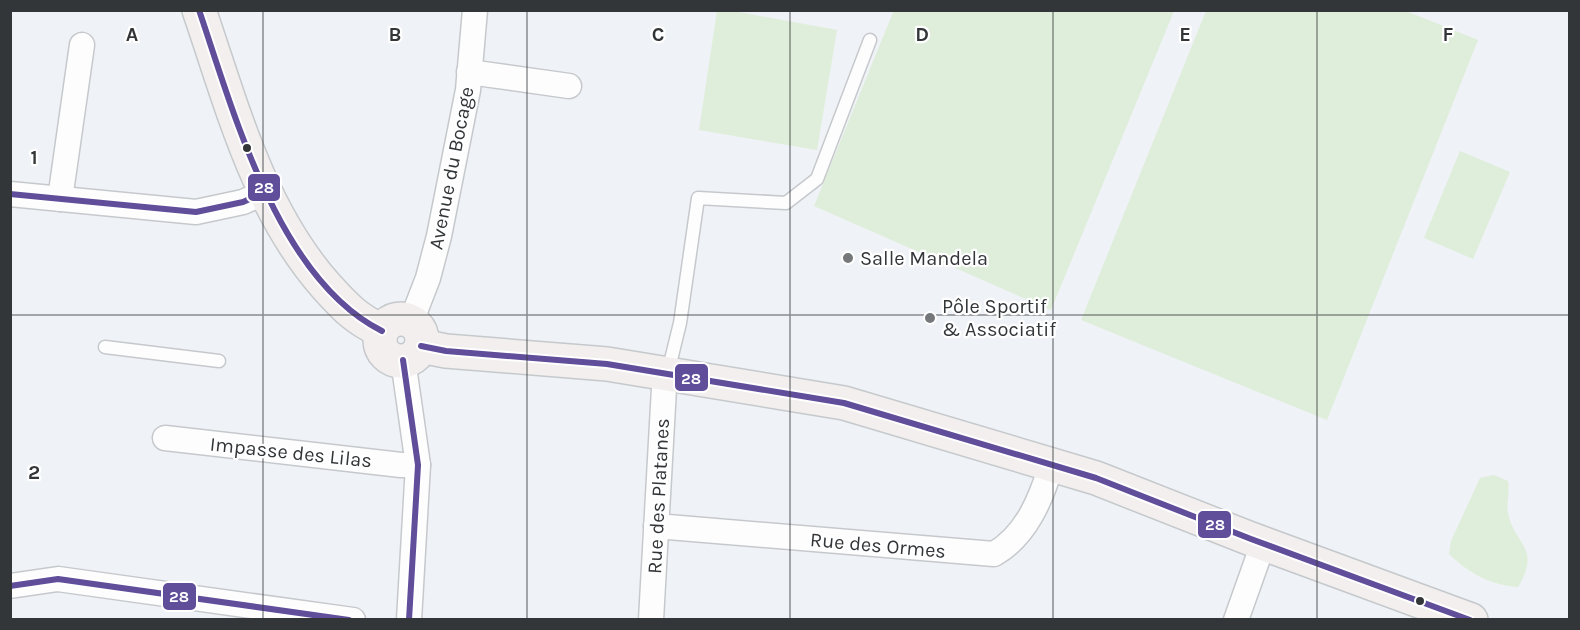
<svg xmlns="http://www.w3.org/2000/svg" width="1580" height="630" font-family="Karla,sans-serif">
  <rect width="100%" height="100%" fill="#eff2f6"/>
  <g fill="#dfeeda">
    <polygon points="894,10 1174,11 1051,310 814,206"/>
    <polygon points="717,11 733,11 837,30 817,150 699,130"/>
    <polygon points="1206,11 1406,11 1478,40 1327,420 1081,320"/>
    <polygon points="1460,151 1510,172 1473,259 1424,238"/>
    <path d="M1494,475l14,6c2,11 -2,22 0,32 6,32 34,34 10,74 -28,-2 -49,-14 -69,-33l2,-13 29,-63z"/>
  </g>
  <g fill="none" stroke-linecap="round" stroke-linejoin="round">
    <g stroke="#c6c9cc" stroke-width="15">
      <g id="lane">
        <polyline points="105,347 219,361"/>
        <polyline points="668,372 680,323 698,198 786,203 817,179 870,40"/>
      </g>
    </g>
    <g stroke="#c6c9cc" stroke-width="27">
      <g id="street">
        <polyline points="469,72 569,86"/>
        <polyline points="10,194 196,212 243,202 265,192"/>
        <polyline points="60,199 82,45"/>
        <polyline points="411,322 428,278 439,236 468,90 475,10"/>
        <polyline points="403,360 418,465 409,620"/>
        <polyline points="165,438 401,465 418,465"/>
        <path d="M656,526l338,28c32,-18 47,-55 57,-88"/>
        <polyline points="10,586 58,579 353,620"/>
        <polyline points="651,620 664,388 667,373"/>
        <polyline points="1236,620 1263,544"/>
      </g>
    </g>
    <g stroke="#c6c9cc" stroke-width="36">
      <g id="secondary">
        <path d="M199,10c33,96 59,199 127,276 19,21 30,33 56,45"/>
        <circle cx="401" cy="340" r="21"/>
        <polyline points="421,346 446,351 607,364 844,403 1096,478 1251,539 1471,620"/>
      </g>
    </g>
    <use href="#lane" stroke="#fdfdfe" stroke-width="12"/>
    <use href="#street" stroke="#fdfdfe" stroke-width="24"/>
    <use href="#secondary" stroke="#f2efee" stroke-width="33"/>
    <g stroke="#fff" stroke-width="10">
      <g id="bus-1">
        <path d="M199,10c35,103 79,269 183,321"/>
        <polyline points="10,194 196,212 243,202 265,192"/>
        <polyline points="421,346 446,351 607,364 844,403 1096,478 1251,539 1470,620"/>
        <polyline points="403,360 418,465 409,620"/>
        <polyline points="10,586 58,579 349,620"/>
      </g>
    </g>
    <use href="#bus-1" stroke="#614e9b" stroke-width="6"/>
  </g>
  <path fill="none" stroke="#333638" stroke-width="1.5" stroke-opacity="0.55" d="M263,10v610M527,10v610M790,10v610M1053,10v610M1317,10v610M10,315h1560"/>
  <g fill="#333638" stroke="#fff" stroke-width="2">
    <circle cx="247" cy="148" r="5"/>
    <circle cx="1420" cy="601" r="5"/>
  </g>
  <g fill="#75787a" stroke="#fff" stroke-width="2">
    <circle cx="848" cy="258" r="6"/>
    <circle cx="930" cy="318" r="6"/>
  </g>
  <g text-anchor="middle" stroke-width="4.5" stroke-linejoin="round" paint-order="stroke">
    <g font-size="20" fill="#333638" stroke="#fff">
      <text transform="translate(451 168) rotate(-79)" y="7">Avenue du Bocage</text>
      <text transform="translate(291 452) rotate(6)" y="7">Impasse des Lilas</text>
      <text transform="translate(658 496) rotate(-87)" y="7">Rue des Platanes</text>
      <text transform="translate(878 545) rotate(5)" y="7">Rue des Ormes</text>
    </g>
    <g font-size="20" fill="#333638" stroke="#fff" text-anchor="start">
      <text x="860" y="265">Salle Mandela</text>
      <text x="942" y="313">Pôle Sportif<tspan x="942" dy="23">&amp; Associatif</tspan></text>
    </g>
  </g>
  <g font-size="20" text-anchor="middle" font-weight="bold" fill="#333638" stroke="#fff" stroke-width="4.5" stroke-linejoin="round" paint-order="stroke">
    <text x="132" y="41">A</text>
    <text x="395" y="41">B</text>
    <text x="658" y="41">C</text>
    <text x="922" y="41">D</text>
    <text x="1185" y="41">E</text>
    <text x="1448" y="41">F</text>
    <text x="34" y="164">1</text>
    <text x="34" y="479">2</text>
  </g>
  <g stroke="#fff" stroke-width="2">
    <rect x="247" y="173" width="34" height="29" rx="6" fill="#614e9b"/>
    <rect x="674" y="363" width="35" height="29" rx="6" fill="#614e9b"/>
    <rect x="1197" y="510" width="35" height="29" rx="6" fill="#614e9b"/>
    <rect x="162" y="582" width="35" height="29" rx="6" fill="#614e9b"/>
  </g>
  <g font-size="16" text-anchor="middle" font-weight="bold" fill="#fff">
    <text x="264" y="193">28</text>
    <text x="691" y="384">28</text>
    <text x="1215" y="530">28</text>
    <text x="179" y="602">28</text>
  </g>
  <rect width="1580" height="630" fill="none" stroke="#333638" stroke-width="24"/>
</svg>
